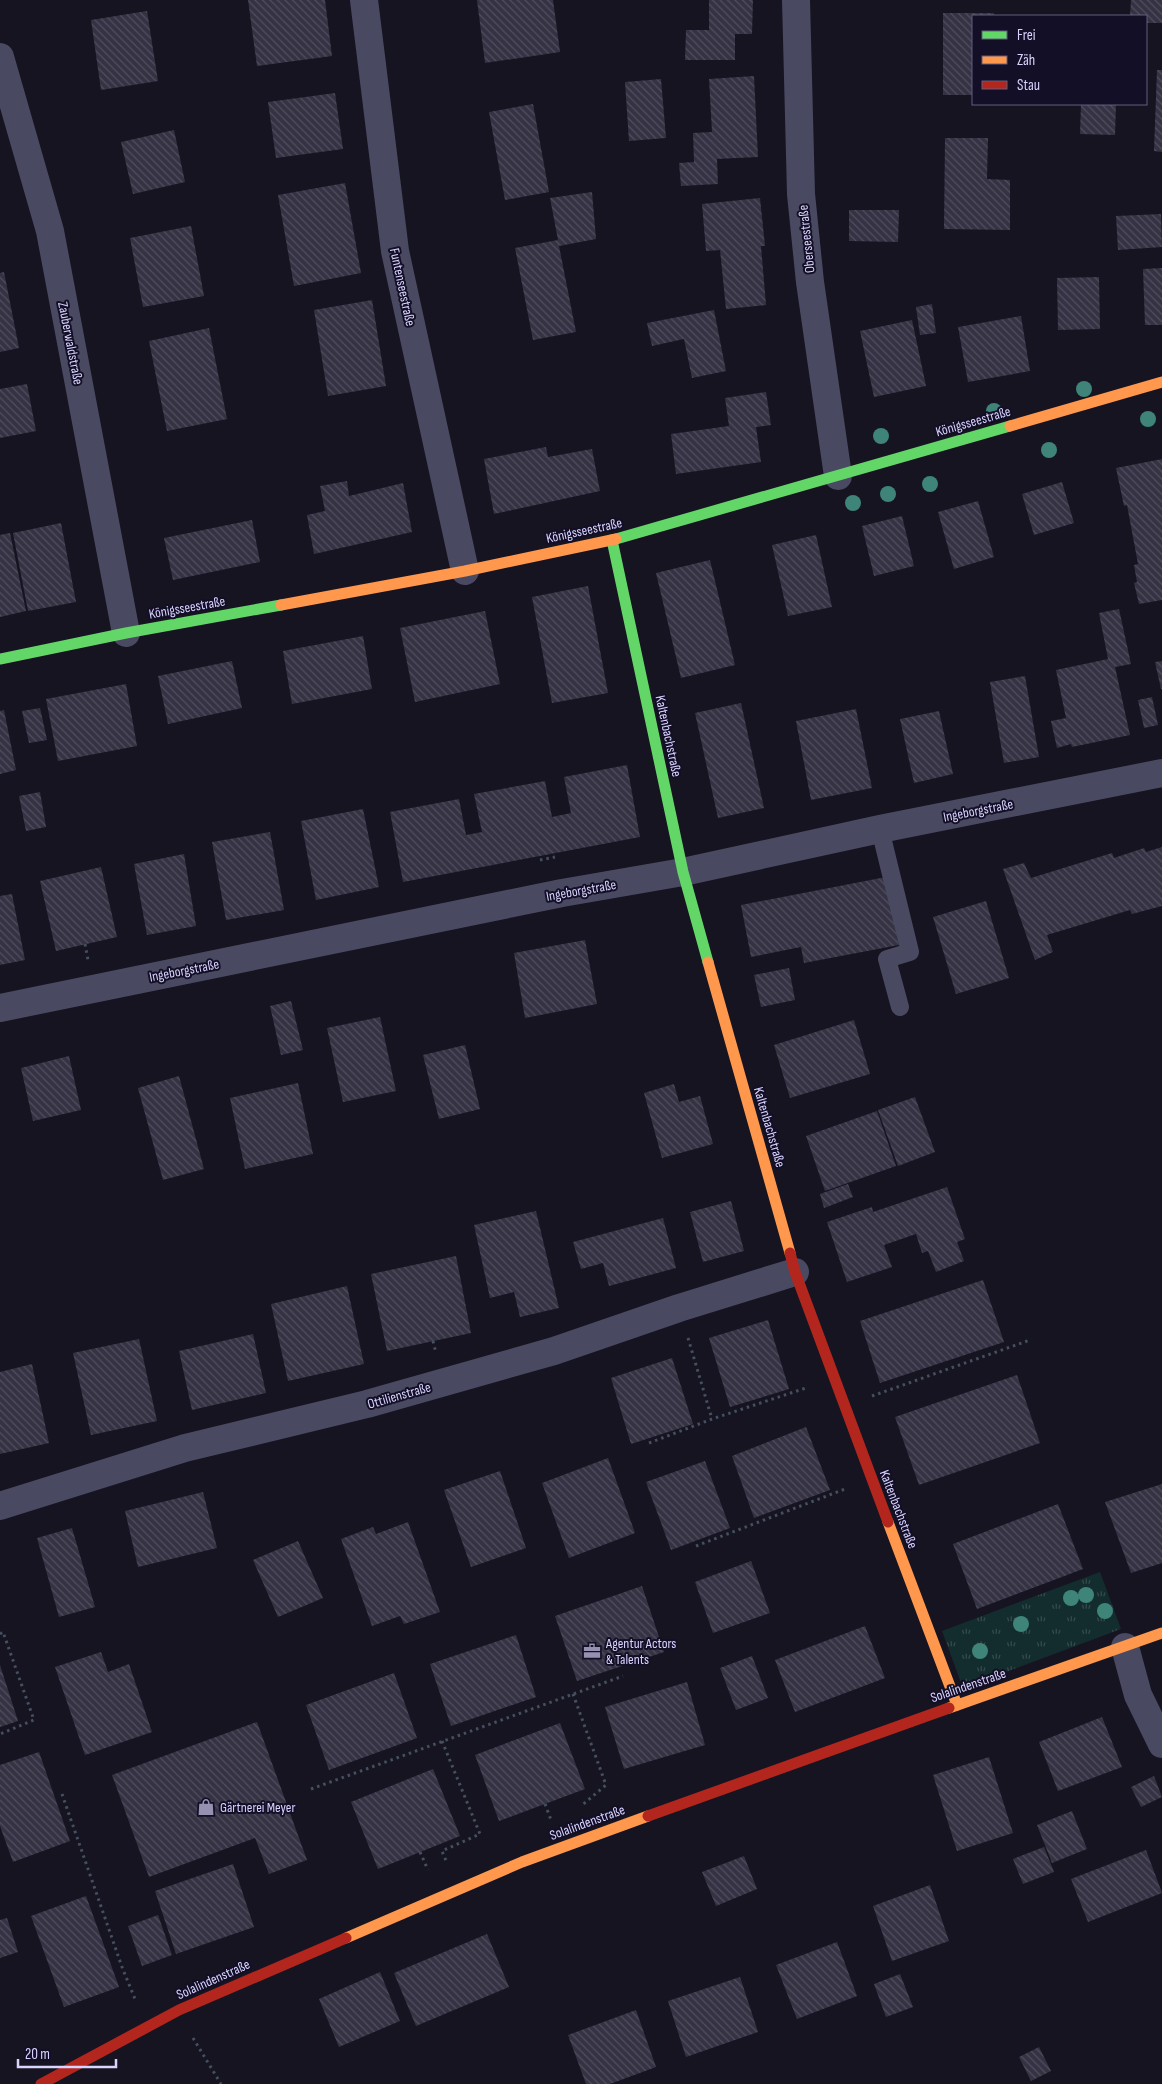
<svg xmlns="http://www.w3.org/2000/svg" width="1162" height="2084" font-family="'Sofia Sans Condensed',sans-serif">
  <defs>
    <pattern id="grass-tufts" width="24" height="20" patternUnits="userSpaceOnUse" patternTransform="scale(1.25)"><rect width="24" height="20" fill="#132c2d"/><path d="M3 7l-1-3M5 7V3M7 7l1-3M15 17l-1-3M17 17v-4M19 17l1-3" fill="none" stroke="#354a4c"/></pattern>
    <pattern id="building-back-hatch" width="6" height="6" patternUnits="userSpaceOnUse" patternTransform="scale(1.25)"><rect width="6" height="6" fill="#343243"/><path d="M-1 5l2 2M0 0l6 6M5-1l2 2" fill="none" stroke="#514f5f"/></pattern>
  </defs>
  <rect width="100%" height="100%" fill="#161421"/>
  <polygon fill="url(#grass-tufts)" points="1100,1572 1121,1629 963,1688 942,1631"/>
  <g fill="url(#building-back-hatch)">
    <polygon points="248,0 325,0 332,56 257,66"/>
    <polygon points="477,0 553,0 560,52 485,63"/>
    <polygon points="709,0 753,0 752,34 735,34 735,60 685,60 686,30 709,30"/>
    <polygon points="1131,0 1162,0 1162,23 1146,23 1146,16 1130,16"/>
    <polygon points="147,11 158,81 101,90 91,20"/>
    <polygon points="943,13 994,13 994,16 973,16 973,95 943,95"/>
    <polygon points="1157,70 1162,70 1162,152 1154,151"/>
    <polygon points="754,76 758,157 717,159 718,184 681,186 679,163 694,162 693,133 712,132 709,79"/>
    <polygon points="661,79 666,138 629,141 625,82"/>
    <polygon points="335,93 343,149 276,158 268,102"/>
    <polygon points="533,104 549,192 505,200 489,112"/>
    <polygon points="1081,104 1116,104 1115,135 1080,134"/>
    <polygon points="174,130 185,182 133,194 121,142"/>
    <polygon points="945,138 988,138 987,179 1010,180 1010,230 944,229"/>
    <polygon points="345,183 361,273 294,286 278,195"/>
    <polygon points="592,192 596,239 559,246 576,332 533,340 515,248 558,240 550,198"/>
    <polygon points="760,198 765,246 761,246 766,305 726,309 720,250 706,251 702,204"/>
    <polygon points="849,210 899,210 898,242 849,241"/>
    <polygon points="1161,214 1162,247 1118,250 1116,216"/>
    <polygon points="191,226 204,296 143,307 130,238"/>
    <polygon points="1162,268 1162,325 1145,325 1143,269"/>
    <polygon points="4,272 19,348 0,352 0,273"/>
    <polygon points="1099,277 1100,329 1058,330 1057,278"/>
    <polygon points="372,300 386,386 328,396 314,310"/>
    <polygon points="932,304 936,333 920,335 916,307"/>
    <polygon points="714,310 726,371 692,378 684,339 652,346 647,323"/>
    <polygon points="1021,316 1030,371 968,382 958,327"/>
    <polygon points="912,320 926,386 874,397 860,331"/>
    <polygon points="209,328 227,419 167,431 149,341"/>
    <polygon points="27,384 36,431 0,438 0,389"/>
    <polygon points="766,392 771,425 756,427 761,462 676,474 671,434 729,426 725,398"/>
    <polygon points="546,447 548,457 592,449 600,491 494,514 484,459"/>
    <polygon points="1162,459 1162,600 1139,604 1134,583 1137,582 1134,565 1138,564 1127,505 1124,506 1116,468"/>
    <polygon points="347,481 349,496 403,483 412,532 314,554 307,515 325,511 320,486"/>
    <polygon points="1062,482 1074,523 1034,535 1022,494"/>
    <polygon points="978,501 994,557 954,569 938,512"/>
    <polygon points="902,516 914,566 874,576 862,526"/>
    <polygon points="252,520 260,562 173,580 164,538"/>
    <polygon points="61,523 76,602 28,611 13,533"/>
    <polygon points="10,533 26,611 0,617 0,535"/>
    <polygon points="816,535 832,607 788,616 772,545"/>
    <polygon points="710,560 735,665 681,678 656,573"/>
    <polygon points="588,586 608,693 552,703 532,597"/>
    <polygon points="1119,609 1131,664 1115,667 1130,735 1072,747 1071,744 1057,748 1051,721 1066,718 1056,670 1108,659 1099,613"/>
    <polygon points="485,611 500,684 415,702 400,628"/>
    <polygon points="363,636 372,689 292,704 283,651"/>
    <polygon points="232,661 242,708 168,724 158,676"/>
    <polygon points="1162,661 1162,689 1161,689 1155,662"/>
    <polygon points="1025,676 1039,757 1004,763 990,682"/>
    <polygon points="126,684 137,746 58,761 46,699"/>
    <polygon points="1152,697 1158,725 1144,728 1138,700"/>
    <polygon points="741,703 764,808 718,818 695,713"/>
    <polygon points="40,708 47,740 29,743 22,711"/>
    <polygon points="856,709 872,788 811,800 796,721"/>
    <polygon points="4,710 16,770 0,774 0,711"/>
    <polygon points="939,711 953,774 914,783 900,719"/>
    <polygon points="627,765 640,837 403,882 390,812 459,799 466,835 482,832 474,794 545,781 552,817 571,813 564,777"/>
    <polygon points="40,792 46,827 26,831 19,796"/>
    <polygon points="363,809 379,887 316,900 301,821"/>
    <polygon points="270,832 284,910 226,920 212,842"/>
    <polygon points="1162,847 1162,906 1132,914 1130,910 1047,935 1053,952 1035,960 1003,869 1024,863 1031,878 1112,853 1114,858 1144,848 1146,852"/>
    <polygon points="184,854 196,926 147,935 134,864"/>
    <polygon points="101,867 117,937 56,951 40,881"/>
    <polygon points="886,877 899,945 804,963 801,947 751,957 741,905"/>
    <polygon points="12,894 25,960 0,965 0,896"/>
    <polygon points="986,901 1009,978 956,994 933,917"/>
    <polygon points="585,940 597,1004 525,1018 514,953"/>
    <polygon points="789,968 795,1000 761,1007 754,975"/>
    <polygon points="291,1001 303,1050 281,1055 270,1006"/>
    <polygon points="380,1017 396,1091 343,1102 327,1028"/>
    <polygon points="854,1020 870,1074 790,1098 774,1045"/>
    <polygon points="465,1045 480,1109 439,1119 423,1055"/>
    <polygon points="69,1056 81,1110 33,1121 21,1068"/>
    <polygon points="179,1076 204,1169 163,1180 138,1088"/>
    <polygon points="298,1083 313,1154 245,1169 230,1098"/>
    <polygon points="674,1084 679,1102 700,1096 713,1144 662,1158 644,1093"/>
    <polygon points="915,1097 935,1152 898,1166 878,1110"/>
    <polygon points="877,1111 896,1166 825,1191 806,1136"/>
    <polygon points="848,1184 853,1197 824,1208 820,1194"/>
    <polygon points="947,1187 965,1239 957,1242 964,1261 936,1272 928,1251 922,1253 916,1234 884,1245 892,1267 847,1282 827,1222 872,1207 873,1212"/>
    <polygon points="731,1201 744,1251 703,1262 690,1212"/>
    <polygon points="536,1211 559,1308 520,1317 514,1292 490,1298 474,1225"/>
    <polygon points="663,1218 676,1268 609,1286 603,1263 581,1269 573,1242"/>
    <polygon points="456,1256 471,1333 387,1351 371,1274"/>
    <polygon points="983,1280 1004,1342 880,1383 860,1321"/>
    <polygon points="347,1286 364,1364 288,1381 271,1304"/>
    <polygon points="768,1320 789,1389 730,1407 709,1338"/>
    <polygon points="253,1334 266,1393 192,1410 179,1351"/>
    <polygon points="139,1339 157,1421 91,1435 73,1353"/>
    <polygon points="672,1358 693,1424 631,1444 611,1378"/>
    <polygon points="32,1364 49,1443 0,1454 0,1372"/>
    <polygon points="1017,1375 1040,1443 919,1485 895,1417"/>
    <polygon points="806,1427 830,1490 754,1518 732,1456"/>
    <polygon points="608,1458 635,1533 569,1558 542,1483"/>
    <polygon points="705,1461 730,1528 671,1550 646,1482"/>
    <polygon points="500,1471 526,1548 471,1567 444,1490"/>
    <polygon points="1162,1484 1162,1563 1131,1573 1105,1502"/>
    <polygon points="203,1492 217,1548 138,1567 125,1511"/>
    <polygon points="1058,1504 1083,1569 977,1609 953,1544"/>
    <polygon points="408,1522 440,1612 404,1624 400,1616 372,1626 341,1539 373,1527 376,1534"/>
    <polygon points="72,1528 95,1607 59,1617 37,1538"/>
    <polygon points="298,1541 323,1598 278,1617 253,1560"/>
    <polygon points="751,1561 770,1613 713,1633 695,1582"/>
    <polygon points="642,1586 664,1652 577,1681 555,1616"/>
    <polygon points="865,1626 885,1678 795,1712 775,1660"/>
    <polygon points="516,1635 536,1697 451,1726 430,1664"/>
    <polygon points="101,1652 108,1672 129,1664 152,1732 85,1755 55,1667"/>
    <polygon points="752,1656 768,1698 736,1710 720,1668"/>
    <polygon points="0,1665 18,1721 0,1727"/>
    <polygon points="394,1673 417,1738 329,1770 306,1705"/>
    <polygon points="687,1682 705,1745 624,1769 605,1707"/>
    <polygon points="1102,1717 1122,1767 1058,1791 1039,1742"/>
    <polygon points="257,1722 307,1860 269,1874 255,1838 149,1877 112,1775"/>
    <polygon points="560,1723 585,1789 499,1821 475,1755"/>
    <polygon points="39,1752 70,1841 13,1862 0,1826 0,1765"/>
    <polygon points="989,1757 1013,1833 957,1851 933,1775"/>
    <polygon points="433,1769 460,1836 378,1869 351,1802"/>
    <polygon points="1154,1776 1162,1797 1141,1807 1131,1787"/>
    <polygon points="1072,1811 1087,1849 1052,1863 1037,1825"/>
    <polygon points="1044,1847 1054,1872 1023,1884 1013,1859"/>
    <polygon points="1146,1850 1162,1893 1088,1922 1071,1879"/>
    <polygon points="744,1856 757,1889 716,1906 702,1872"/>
    <polygon points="233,1864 254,1927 176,1954 155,1891"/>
    <polygon points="930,1885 949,1941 892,1961 873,1906"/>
    <polygon points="86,1896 119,1987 64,2007 31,1916"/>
    <polygon points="158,1915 172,1955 142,1966 128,1926"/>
    <polygon points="7,1918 18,1952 0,1958 0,1920"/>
    <polygon points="487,1934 509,1987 416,2026 394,1973"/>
    <polygon points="837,1942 857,1996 797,2019 776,1965"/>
    <polygon points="380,1972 400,2021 339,2047 319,1999"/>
    <polygon points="900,1974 913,2007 886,2017 874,1984"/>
    <polygon points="740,1977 758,2032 686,2057 668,2001"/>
    <polygon points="636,2010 656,2067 610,2084 586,2084 568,2035"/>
    <polygon points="1039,2047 1051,2071 1031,2081 1019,2057"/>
  </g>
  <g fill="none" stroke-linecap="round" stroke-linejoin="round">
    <g stroke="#44505f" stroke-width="3" stroke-dasharray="2.5 4" stroke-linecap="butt">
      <polyline points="540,860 555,857"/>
      <polyline points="85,944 88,960"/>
      <polyline points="688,1338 712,1419"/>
      <polyline points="433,1341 436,1353"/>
      <polyline points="872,1396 1030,1340"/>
      <polyline points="649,1443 712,1419 806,1388"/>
      <polyline points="696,1546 845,1489"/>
      <polyline points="0,1634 3,1632 34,1720 0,1734"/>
      <polyline points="573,1694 606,1785 581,1806"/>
      <polyline points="442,1741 480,1834 442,1851 447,1863"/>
      <polyline points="311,1789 623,1676"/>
      <polyline points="62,1794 122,1967 135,1999"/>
      <polyline points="545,1804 551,1820"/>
      <polyline points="420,1852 428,1870"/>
      <polyline points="193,2038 221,2084"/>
    </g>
    <polyline stroke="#4a4962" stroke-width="18" points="880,829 910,952 887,959 900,1007"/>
    <g stroke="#4a4962" stroke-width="28">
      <polyline points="364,0 395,251 465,571"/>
      <polyline points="796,0 801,194 810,282 838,476"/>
      <polyline points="0,57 50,231 126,633"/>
      <polyline points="0,1008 562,893 683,872 880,829 1162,773"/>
      <polyline points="0,1506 185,1448 367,1404 554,1351 679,1308 795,1272"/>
      <polyline points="1125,1647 1138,1695 1162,1744"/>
    </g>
    <g stroke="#63d668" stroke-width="11">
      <polyline points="616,539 1010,426"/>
      <polyline points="612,540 683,872 708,962"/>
      <polyline points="0,659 126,633 281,605"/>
    </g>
    <g stroke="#ff974d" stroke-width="11">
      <polyline points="1010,426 1162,382"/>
      <polyline points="281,605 465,571 616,539"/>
      <polyline points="708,962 790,1253"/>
      <polyline points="888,1522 957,1705"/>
      <polyline points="949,1708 1162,1633"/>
      <polyline points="346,1938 522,1862 648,1816"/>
    </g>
    <g stroke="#b3261e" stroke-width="11">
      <polyline points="790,1253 795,1272 888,1522"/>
      <polyline points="648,1816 949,1708"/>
      <polyline points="41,2084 179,2010 346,1938"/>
    </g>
  </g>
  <g fill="#3e8478">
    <circle cx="1084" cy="389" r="8"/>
    <circle cx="994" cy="411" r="8"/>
    <circle cx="1148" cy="419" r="8"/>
    <circle cx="881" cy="436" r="8"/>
    <circle cx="1049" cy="450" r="8"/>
    <circle cx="930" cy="484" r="8"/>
    <circle cx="888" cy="494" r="8"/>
    <circle cx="853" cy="503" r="8"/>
    <circle cx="1086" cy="1595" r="8"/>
    <circle cx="1071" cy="1598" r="8"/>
    <circle cx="1105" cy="1611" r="8"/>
    <circle cx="1021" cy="1624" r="8"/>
    <circle cx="980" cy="1651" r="8"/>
  </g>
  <defs>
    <g id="office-bare" transform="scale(1.35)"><path d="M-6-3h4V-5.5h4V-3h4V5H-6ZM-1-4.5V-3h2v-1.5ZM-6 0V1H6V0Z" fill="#9591b1" stroke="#130f26" stroke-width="2.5" paint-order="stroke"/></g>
    <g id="shop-bare" transform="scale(1.35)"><path d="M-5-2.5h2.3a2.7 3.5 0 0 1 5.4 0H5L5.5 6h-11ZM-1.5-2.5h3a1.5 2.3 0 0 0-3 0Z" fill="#9591b1" stroke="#130f26" stroke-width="2.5" paint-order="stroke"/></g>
  </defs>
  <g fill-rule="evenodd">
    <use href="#office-bare" x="592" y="1651"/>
    <use href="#shop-bare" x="206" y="1807"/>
  </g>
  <g text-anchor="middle" stroke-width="4" stroke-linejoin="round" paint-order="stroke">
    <g font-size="14" fill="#d9d4ff" stroke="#130f26">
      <text transform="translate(806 239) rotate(-96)" y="5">Oberseestraße</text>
      <text transform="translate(403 287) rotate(78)" y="5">Funtenseestraße</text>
      <text transform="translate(71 343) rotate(79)" y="5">Zauberwaldstraße</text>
      <text transform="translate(973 421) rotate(-16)" y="5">Königsseestraße</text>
      <text transform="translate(584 530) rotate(-12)" y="5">Königsseestraße</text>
      <text transform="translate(187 607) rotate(-10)" y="5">Königsseestraße</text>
      <text transform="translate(669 736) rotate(78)" y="5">Kaltenbachstraße</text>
      <text transform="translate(978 810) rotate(-11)" y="5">Ingeborgstraße</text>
      <text transform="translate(581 890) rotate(-10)" y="5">Ingeborgstraße</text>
      <text transform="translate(184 970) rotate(-11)" y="5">Ingeborgstraße</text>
      <text transform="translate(770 1127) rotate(74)" y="5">Kaltenbachstraße</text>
      <text transform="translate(399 1395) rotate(-16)" y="5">Ottilienstraße</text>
      <text transform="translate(899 1509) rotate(69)" y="5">Kaltenbachstraße</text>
      <text transform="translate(968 1685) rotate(-19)" y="5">Solalindenstraße</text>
      <text transform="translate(587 1822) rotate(-20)" y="5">Solalindenstraße</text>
      <text transform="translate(213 1979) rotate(-24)" y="5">Solalindenstraße</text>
    </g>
    <g font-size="14" fill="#d9d4ff" stroke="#130f26" text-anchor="start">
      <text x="606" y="1648">Agentur Actors<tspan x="606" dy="16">&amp; Talents</tspan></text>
      <text x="220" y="1812">Gärtnerei Meyer</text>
    </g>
  </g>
  <rect x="972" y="15" width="175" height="90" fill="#130f26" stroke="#625e7d"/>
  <rect x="982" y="31" width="25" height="8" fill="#63d668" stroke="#625e7d"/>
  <text x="1017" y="40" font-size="15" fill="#d9d4ff">Frei</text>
  <rect x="982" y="56" width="25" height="8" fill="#ff974d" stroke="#625e7d"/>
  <text x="1017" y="65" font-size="15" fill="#d9d4ff">Zäh</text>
  <rect x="982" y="81" width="25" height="8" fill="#b3261e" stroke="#625e7d"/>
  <text x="1017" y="90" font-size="15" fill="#d9d4ff">Stau</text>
  <path d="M18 2059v8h98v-8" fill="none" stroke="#d9d4ff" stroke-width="2.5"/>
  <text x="25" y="2059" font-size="15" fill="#d9d4ff" stroke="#130f26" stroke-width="4" paint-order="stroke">20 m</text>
</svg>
